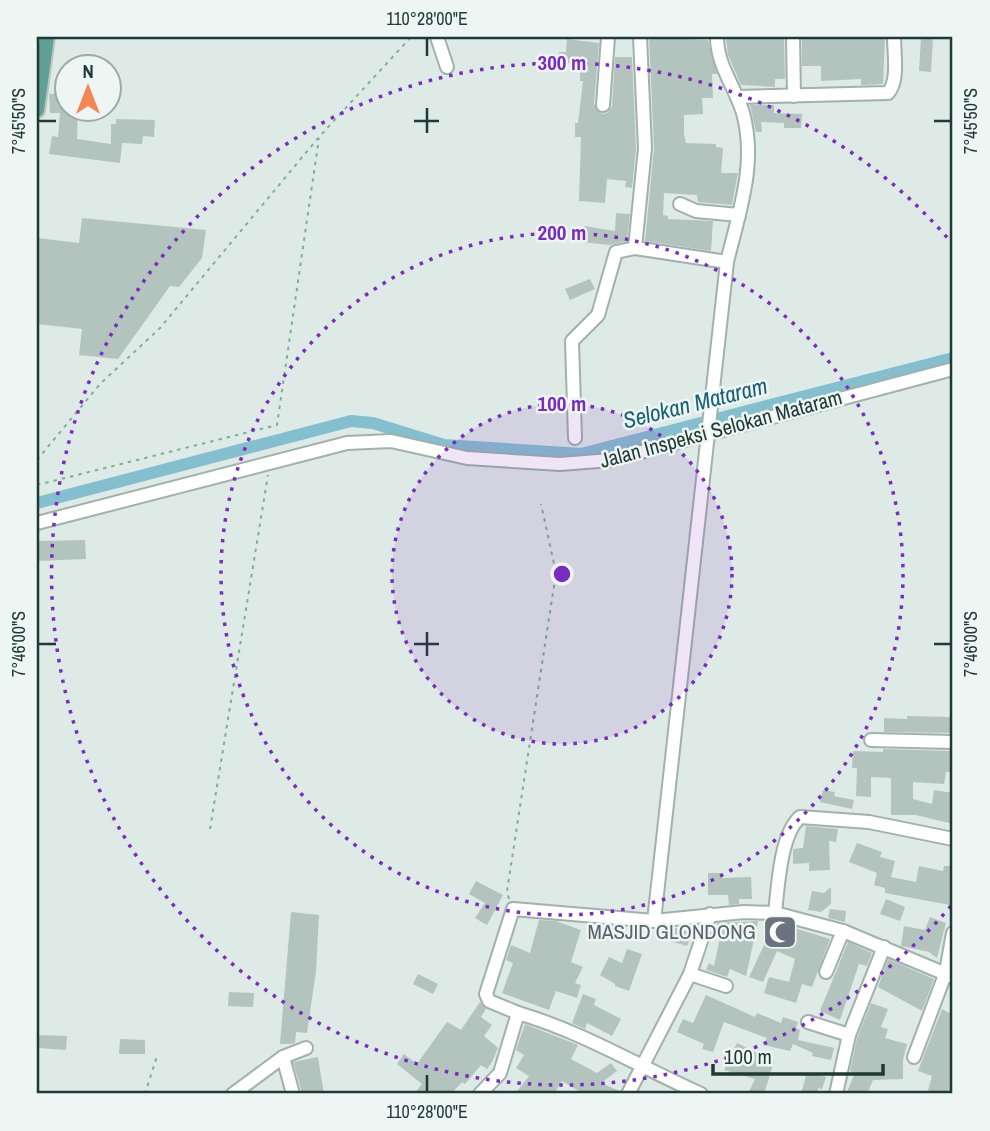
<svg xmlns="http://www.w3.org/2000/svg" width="990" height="1131" font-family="'Archivo Narrow',sans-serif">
  <rect width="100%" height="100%" fill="#deeae5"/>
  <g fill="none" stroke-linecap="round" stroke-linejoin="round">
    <polyline stroke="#84bfd0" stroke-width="12" points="37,503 351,421 373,423 444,445 581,454 953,358"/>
  </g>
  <g fill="#b3c4be">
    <polygon points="649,37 708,40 717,74 712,74 713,98 702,98 703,114 684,115 684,134 686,143 716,144 716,147 723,148 721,173 738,173 732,205 698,202 697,195 664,193 663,215 668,216 668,219 713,221 711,251 645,241 654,148"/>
    <polygon points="740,37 784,37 785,79 775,79 775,87 741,85 728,55 726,38"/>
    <polygon points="802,37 885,37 883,84 861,85 861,79 821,81 821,66 802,66"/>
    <polygon points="921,37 933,37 931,72 919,71"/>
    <polygon points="567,39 599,43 594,104 602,114 607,113 612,106 615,57 632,57 636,148 632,188 625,187 626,181 607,179 605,203 579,201 581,137 575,137 575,123 578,123 583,81 580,81 580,65 559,62 559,52 566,52"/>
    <polygon points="66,93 66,109 78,110 77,139 111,144 111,124 116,124 116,119 155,120 154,137 143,136 142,144 122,143 120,163 49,154 52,136 58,137 60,113 50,113 49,94"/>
    <polygon points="774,105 774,113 802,114 801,128 784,128 784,123 761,122 762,132 756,132 750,105"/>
    <polygon points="616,213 630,214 627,241 609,245 582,242 584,226 615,231"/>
    <polygon points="82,218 206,230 202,258 179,287 170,286 118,359 79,355 82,329 37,324 38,238 79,243"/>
    <polygon points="590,279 595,289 570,300 565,289"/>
    <polygon points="85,540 86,559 37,561 39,541"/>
    <polygon points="907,716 953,717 953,733 884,732 884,718 907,719"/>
    <polygon points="883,749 953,751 953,772 946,772 944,784 913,782 913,799 932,804 934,790 953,793 953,824 916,815 891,815 891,778 871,777 871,797 856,796 857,768 852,768 853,751 883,752"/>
    <polygon points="823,790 835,792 834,796 854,800 852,809 820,802"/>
    <polygon points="806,826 838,829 836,842 829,841 830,870 809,871 809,863 793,864 793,849 803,848"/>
    <polygon points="857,843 882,852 880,857 895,861 891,877 916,882 919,866 943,871 944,866 953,866 950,905 885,893 885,888 874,885 877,873 849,862"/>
    <polygon points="708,873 722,873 722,878 751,877 752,899 739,899 739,904 729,905 728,895 708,895"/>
    <polygon points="476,881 503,895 487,925 475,918 485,903 469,894"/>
    <polygon points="831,887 831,904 821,912 808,910 812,891 824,893"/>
    <polygon points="886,899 905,907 900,921 880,914"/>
    <polygon points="830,909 846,911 845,922 828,918"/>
    <polygon points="291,912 319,915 316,971 307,1033 296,1032 295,1043 291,1044 280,1044"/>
    <polygon points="930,917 946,923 937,958 929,952 901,946 904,926 925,930"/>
    <polygon points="539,920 556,921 581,930 571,962 583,967 575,983 581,985 577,998 556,991 549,1010 502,993 513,963 506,960 511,945 530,953"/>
    <polygon points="758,921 746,976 730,969 727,977 706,970 709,963 714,966 722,928 717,928 717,923"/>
    <polygon points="775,922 830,939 812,987 802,984 796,1003 764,993 769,977 789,982 795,959 777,951 763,982 749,977"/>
    <polygon points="675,928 693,933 687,946 663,939 666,929"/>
    <polygon points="848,942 872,953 867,966 859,964 840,1020 820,1011"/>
    <polygon points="627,949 642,954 629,991 615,986 615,984 600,975 609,957 622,963"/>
    <polygon points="888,959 934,979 922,1011 878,987"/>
    <polygon points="418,974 438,984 433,994 413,984"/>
    <polygon points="229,992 254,993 253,1007 228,1006"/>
    <polygon points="583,994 596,999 594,1005 621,1019 612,1036 587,1023 585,1029 572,1023"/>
    <polygon points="706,995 755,1017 757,1013 781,1023 783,1017 798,1022 796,1028 800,1030 798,1040 834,1048 831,1060 812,1056 813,1053 793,1044 790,1051 764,1045 767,1038 724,1022 713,1052 702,1049 704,1044 677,1032 683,1019 693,1023"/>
    <polygon points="480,1002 486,1009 481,1017 492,1025 484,1036 498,1048 492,1062 487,1069 481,1065 465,1084 462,1082 451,1094 414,1094 422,1084 397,1064 404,1054 417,1064 447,1022 461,1030"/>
    <polygon points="871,1003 888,1009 881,1027 888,1029 885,1038 907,1044 903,1060 903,1079 873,1080 867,1094 846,1094 855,1073 850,1071 857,1038"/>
    <polygon points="942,1009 953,1015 953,1094 927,1094 932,1076 918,1071"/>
    <polygon points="525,1024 578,1045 571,1059 597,1073 611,1063 617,1071 601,1083 620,1091 619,1094 584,1094 562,1081 554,1094 515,1094 529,1076 516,1068 524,1055 516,1050"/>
    <polygon points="38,1035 67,1036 66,1050 38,1048"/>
    <polygon points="120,1039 145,1040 145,1054 119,1054"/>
    <polygon points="737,1043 774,1062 764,1094 748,1094 755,1079 724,1070"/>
    <polygon points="318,1057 324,1094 313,1094 313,1091 302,1093 293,1062"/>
    <polygon points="807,1072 826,1077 822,1089 818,1088 818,1094 801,1094"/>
  </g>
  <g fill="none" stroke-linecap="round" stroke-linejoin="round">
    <g stroke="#a1b1ac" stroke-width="16">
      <g id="minor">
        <polyline points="437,37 447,67"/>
        <polyline points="640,37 645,148 635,248 727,262"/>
        <polyline points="793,37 794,96"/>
        <path d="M737,97l151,-4c11,-12 6,-40 6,-56"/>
        <polyline points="603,105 608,37"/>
        <polyline points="680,204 696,211 739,215"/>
        <polyline points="575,438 572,341 598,315 616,252 635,248"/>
        <polyline points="37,523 347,443 391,441 467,458 560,464 611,460 953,369"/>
        <polyline points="871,740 953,742"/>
        <path d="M775,913c3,-26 5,-78 25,-96l69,5 84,17"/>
        <path d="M654,921l73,-659c12,-50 30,-98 16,-149 -8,-27 -26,-47 -26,-76"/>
        <polyline points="826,972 843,931"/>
        <polyline points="690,974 726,986"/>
        <path d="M518,1013c65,19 122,54 183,81"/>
        <polyline points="808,1022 849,1035"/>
        <polyline points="283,1057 293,1094"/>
        <polyline points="914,1057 946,972 953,933"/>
        <polyline points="233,1094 283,1057 306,1048"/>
        <polyline points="480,1094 500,1073 518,1013 489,1001 486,994 513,909 654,921 744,912 775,913 843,931 953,977"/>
        <polyline points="628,1094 690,974 710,914"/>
        <polyline points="836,1094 849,1035 884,947"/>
      </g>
    </g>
    <g stroke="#bcc4c2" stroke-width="18">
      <polyline id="major" points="37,110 47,37"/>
    </g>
    <g stroke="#7eaea2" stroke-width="2" stroke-dasharray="3.5 5" stroke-linecap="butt">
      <polyline points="37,460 100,384 160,328 319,137 411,37"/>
      <polyline points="37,485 277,425 319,138"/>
      <polyline points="210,829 268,475"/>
      <polyline points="509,899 507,891 556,573 541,504"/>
      <polyline points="145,1094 157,1056"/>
    </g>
    <use href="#minor" stroke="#fff" stroke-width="12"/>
    <use href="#major" stroke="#61a095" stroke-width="14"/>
  </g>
  <path fill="none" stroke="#1f3934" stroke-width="2.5" d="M427,38v18M427,108v25M38,121h18M414,121h25M934,121h17M427,632v24M38,644h18M414,644h25M934,644h17M427,1075v17"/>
  <circle cx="562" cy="574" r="170" fill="#7b2cbf" fill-opacity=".12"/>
  <g fill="none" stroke="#7b2cbf" stroke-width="3.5" stroke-dasharray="3.5 7">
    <circle cx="562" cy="574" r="170"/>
    <circle cx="562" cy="574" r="341"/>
    <path d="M951 906A511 511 0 1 1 951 242"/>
  </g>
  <defs>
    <g id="mosque-square" transform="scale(1.75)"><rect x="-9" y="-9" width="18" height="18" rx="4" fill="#6b7280" stroke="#eef6f3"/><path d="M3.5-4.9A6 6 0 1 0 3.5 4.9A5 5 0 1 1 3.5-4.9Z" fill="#fff"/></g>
  </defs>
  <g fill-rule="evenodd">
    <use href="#mosque-square" x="780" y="932"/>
  </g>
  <g text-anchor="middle" stroke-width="5" stroke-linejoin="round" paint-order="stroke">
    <g font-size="21" fill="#1f3934" stroke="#eef6f3">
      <text transform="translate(721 429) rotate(-15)" y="7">Jalan Inspeksi Selokan Mataram</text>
    </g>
    <g font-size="21" fill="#5b616d" stroke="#eef6f3" text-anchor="end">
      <text x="756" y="939">MASJID GLONDONG</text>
    </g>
    <g font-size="23" font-style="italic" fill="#195f75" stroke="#eef6f3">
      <text transform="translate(695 403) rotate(-14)" y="8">Selokan Mataram</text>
    </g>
  </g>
  <circle cx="562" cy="574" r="10" fill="#7b2cbf" stroke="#eef6f3" stroke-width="3.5"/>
  <g font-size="21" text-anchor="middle" font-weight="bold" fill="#7b2cbf" stroke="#eef6f3" stroke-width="5" stroke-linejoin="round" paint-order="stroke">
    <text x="562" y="70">300 m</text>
    <text x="562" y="240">200 m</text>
    <text x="562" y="411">100 m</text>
  </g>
  <rect width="990" height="1131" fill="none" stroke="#eef6f3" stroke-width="77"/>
  <g transform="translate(88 88)"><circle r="33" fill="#eef6f3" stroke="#9baaa7" stroke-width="2"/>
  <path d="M0-5L12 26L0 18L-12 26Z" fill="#f48552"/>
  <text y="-10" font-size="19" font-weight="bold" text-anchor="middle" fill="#1f3934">N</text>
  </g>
  <path d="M713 1064v10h170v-10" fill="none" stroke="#1f3934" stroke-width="3.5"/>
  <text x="724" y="1064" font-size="21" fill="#1f3934" stroke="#eef6f3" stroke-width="5" paint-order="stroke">100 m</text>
  <rect x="38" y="38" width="913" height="1054" fill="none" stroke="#1f3934" stroke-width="2.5"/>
  <g font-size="18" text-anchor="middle" fill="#1f3934">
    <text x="427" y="25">110°28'00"E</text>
    <text transform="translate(19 121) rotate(-90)" y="6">7°45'50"S</text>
    <text transform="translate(971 121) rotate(-90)" y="6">7°45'50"S</text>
    <text transform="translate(19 644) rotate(-90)" y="6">7°46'00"S</text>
    <text transform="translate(971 644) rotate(-90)" y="6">7°46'00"S</text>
    <text x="427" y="1118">110°28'00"E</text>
  </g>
</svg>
